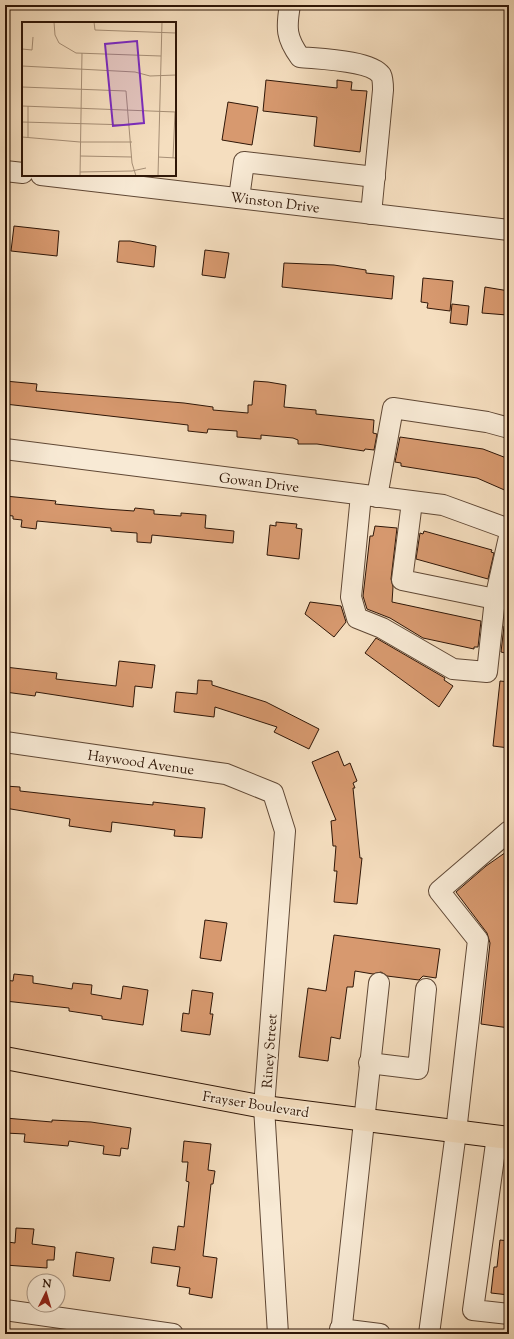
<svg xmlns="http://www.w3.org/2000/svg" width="514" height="1339" font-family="'Sorts Mill Goudy',serif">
  <rect width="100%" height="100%" fill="#f5debf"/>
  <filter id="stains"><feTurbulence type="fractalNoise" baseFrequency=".005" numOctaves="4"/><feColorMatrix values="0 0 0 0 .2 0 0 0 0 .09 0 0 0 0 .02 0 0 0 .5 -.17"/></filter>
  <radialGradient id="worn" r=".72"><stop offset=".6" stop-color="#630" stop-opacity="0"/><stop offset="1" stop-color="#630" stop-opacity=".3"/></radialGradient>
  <g fill="#d7996f" stroke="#2f1607">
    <polygon points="266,80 337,88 337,80 352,82 351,90 367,91 360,152 314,146 317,117 263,111"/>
    <polygon points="228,102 258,107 252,145 222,140"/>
    <polygon points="14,226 59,231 57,256 11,251"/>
    <polygon points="119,241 130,241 156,246 154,267 117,262"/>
    <polygon points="205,250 229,253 225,278 202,275"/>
    <polygon points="284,263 334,265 366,270 366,273 394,276 392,299 282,287"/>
    <polygon points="423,278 453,281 450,311 427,308 428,303 421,302"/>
    <polygon points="485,287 509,291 507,315 482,313"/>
    <polygon points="452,304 469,306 467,325 450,323"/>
    <polygon points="5,381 37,384 36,391 184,403 213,407 213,410 248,413 248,405 252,405 254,381 268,382 286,385 284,407 316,410 316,414 374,420 373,433 377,434 374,450 365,449 364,451 317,444 298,444 298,440 293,438 261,435 261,439 237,437 237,431 208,429 207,433 188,431 188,425 5,404"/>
    <polygon points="400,437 483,449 509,459 509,492 477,478 401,466 401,463 395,462"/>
    <polygon points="5,496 56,501 55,504 106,509 134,511 135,508 154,510 154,514 181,516 181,513 206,515 205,528 234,531 233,543 152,535 151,543 137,542 137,533 111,531 111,528 37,521 36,529 21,527 22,520 13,519 13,516 5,515"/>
    <polygon points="276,522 297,524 296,528 302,529 299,559 267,555 270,525 276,526"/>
    <polygon points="375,526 397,528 391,579 393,587 392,602 481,621 478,647 474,647 474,649 423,638 390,618 367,609 363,596 370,536 373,536"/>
    <polygon points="424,531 492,550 491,552 494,553 488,579 416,559 420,533 423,534"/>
    <polygon points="310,602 341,606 346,622 334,637 305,614"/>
    <polygon points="504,626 509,627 509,654 501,652"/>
    <polygon points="376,638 445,678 444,680 453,686 439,707 365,653"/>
    <polygon points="119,661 155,665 152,688 135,686 133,707 36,692 35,696 5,692 5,667 57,673 56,679 116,686"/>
    <polygon points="198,680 212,681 212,685 266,702 319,729 309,749 274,732 277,727 215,707 214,717 174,712 176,692 197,694"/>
    <polygon points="500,681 509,682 509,748 493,746"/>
    <polygon points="338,751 344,766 350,763 357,781 353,783 355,788 353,788 360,858 362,858 357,904 334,902 337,871 334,871 336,846 333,846 331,821 336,820 312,762"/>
    <polygon points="5,786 20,787 20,791 84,798 153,805 153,802 205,808 202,838 174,836 175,830 112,822 111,832 69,826 70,819 5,808"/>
    <polygon points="509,850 509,1028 481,1024 490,943 487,933 456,892 486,866"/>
    <polygon points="205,920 227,923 221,961 200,958"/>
    <polygon points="334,935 440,949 436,978 423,976 419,980 387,976 381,972 373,974 355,971 353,987 347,987 340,1039 331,1037 328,1061 299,1057 308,988 326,991"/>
    <polygon points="14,974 33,976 33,983 40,984 72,989 73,983 92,985 91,994 121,999 123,986 148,990 143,1025 102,1019 102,1016 69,1011 69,1008 5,1001 5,980 13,981"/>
    <polygon points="192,990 213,993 210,1014 213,1014 210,1035 181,1031 183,1013 189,1014"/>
    <polygon points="5,1118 52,1122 52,1120 91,1122 131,1128 128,1149 121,1148 120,1156 103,1154 104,1146 69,1141 68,1146 24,1142 25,1134 5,1133"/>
    <polygon points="184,1141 211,1144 208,1170 215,1171 213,1184 211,1184 203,1256 217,1258 212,1298 189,1294 190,1288 177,1286 180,1267 151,1263 153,1247 175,1250 178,1226 184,1227 189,1182 186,1181 188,1162 182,1162"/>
    <polygon points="16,1228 34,1229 32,1244 55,1247 54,1260 47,1260 47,1268 5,1265 8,1242 15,1243"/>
    <polygon points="500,1240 509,1241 509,1295 491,1293 494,1267 497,1267"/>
    <polygon points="76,1252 114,1258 110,1281 73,1276"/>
  </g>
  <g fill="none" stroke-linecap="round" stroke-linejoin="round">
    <g stroke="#604835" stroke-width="22">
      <g id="minor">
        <path d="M290,5c-4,23 -4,33 10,52 18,2 70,3 81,18 2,4 2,11 2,15l-12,124"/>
        <polyline points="5,171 23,173"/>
        <polyline points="41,175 509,230"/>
        <polyline points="239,198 244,162 375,177"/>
        <polyline points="5,449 443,505 509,529"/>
        <polyline points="361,495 351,597 357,618 382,628 453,669 487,672 495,599 402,580 412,502"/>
        <polyline points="377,497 393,408 487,422 509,428"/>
        <polyline points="495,599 509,537"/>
        <polyline points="5,742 226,774 273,793 285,831 264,1107 278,1334"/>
        <polyline points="369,1063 418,1069 426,989"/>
        <polyline points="497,1136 473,1310 509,1314"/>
        <polyline points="5,1310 173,1334"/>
        <polyline points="340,1329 380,1334"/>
        <polyline points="341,1334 379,983"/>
        <polyline points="429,1334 456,1132 478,940 439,891 509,831"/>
      </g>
    </g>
    <g stroke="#2f1607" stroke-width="24">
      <polyline id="major" points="5,1058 264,1107 509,1138"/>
    </g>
    <use href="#minor" stroke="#f8ead5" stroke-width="20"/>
    <use href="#major" stroke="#f5debf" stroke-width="22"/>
  </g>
  <g text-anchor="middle" stroke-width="3.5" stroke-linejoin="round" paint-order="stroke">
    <g font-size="14" fill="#2f1607" stroke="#f8ead5">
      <text transform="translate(275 202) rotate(7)" y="5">Winston Drive</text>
      <text transform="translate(259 482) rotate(7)" y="5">Gowan Drive</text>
      <text transform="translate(141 762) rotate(8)" y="5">Haywood Avenue</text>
      <text transform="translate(269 1051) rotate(-86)" y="5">Riney Street</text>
      <text transform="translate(256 1104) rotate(9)" y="5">Frayser Boulevard</text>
    </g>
  </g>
  <g transform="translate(22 22)">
    <rect width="154" height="154" fill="#f5debf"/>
    <path fill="none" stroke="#a68e75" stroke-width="1" d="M32,0l1,13 4,8 17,10 85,3M72,0l1,8 81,3M0,27l10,1 1,-13M0,44l113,6 15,4 26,-1M0,65l104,4 6,72 4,13M0,84l154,6M0,100l108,3M0,115l58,5h52M6,115v-31M58,134l52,1M136,135l18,1M151,136l2,-46M58,150l52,-1 14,-3M58,154l2,-123M136,154l4,-154"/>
    <path fill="#7b2cbf" fill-opacity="0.15" stroke="#7b2cbf" stroke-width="2" d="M115,19l7,82 -31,3 -8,-82z"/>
    <rect width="154" height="154" fill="none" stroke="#2f1607" stroke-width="2"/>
  </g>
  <rect width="514" height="1339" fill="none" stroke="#f5debf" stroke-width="20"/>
  <rect x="6" y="6" width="502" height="1327" fill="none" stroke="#2f1607" stroke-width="2"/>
  <rect x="10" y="10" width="494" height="1319" fill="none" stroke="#2f1607"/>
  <g transform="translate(46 1293) rotate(5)"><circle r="19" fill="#f8ead5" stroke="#a89583"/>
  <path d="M0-3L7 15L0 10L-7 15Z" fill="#8f2418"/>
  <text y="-6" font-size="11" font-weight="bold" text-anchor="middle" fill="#2f1607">N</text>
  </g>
  <rect width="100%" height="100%" filter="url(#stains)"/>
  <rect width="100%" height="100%" fill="url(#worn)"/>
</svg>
